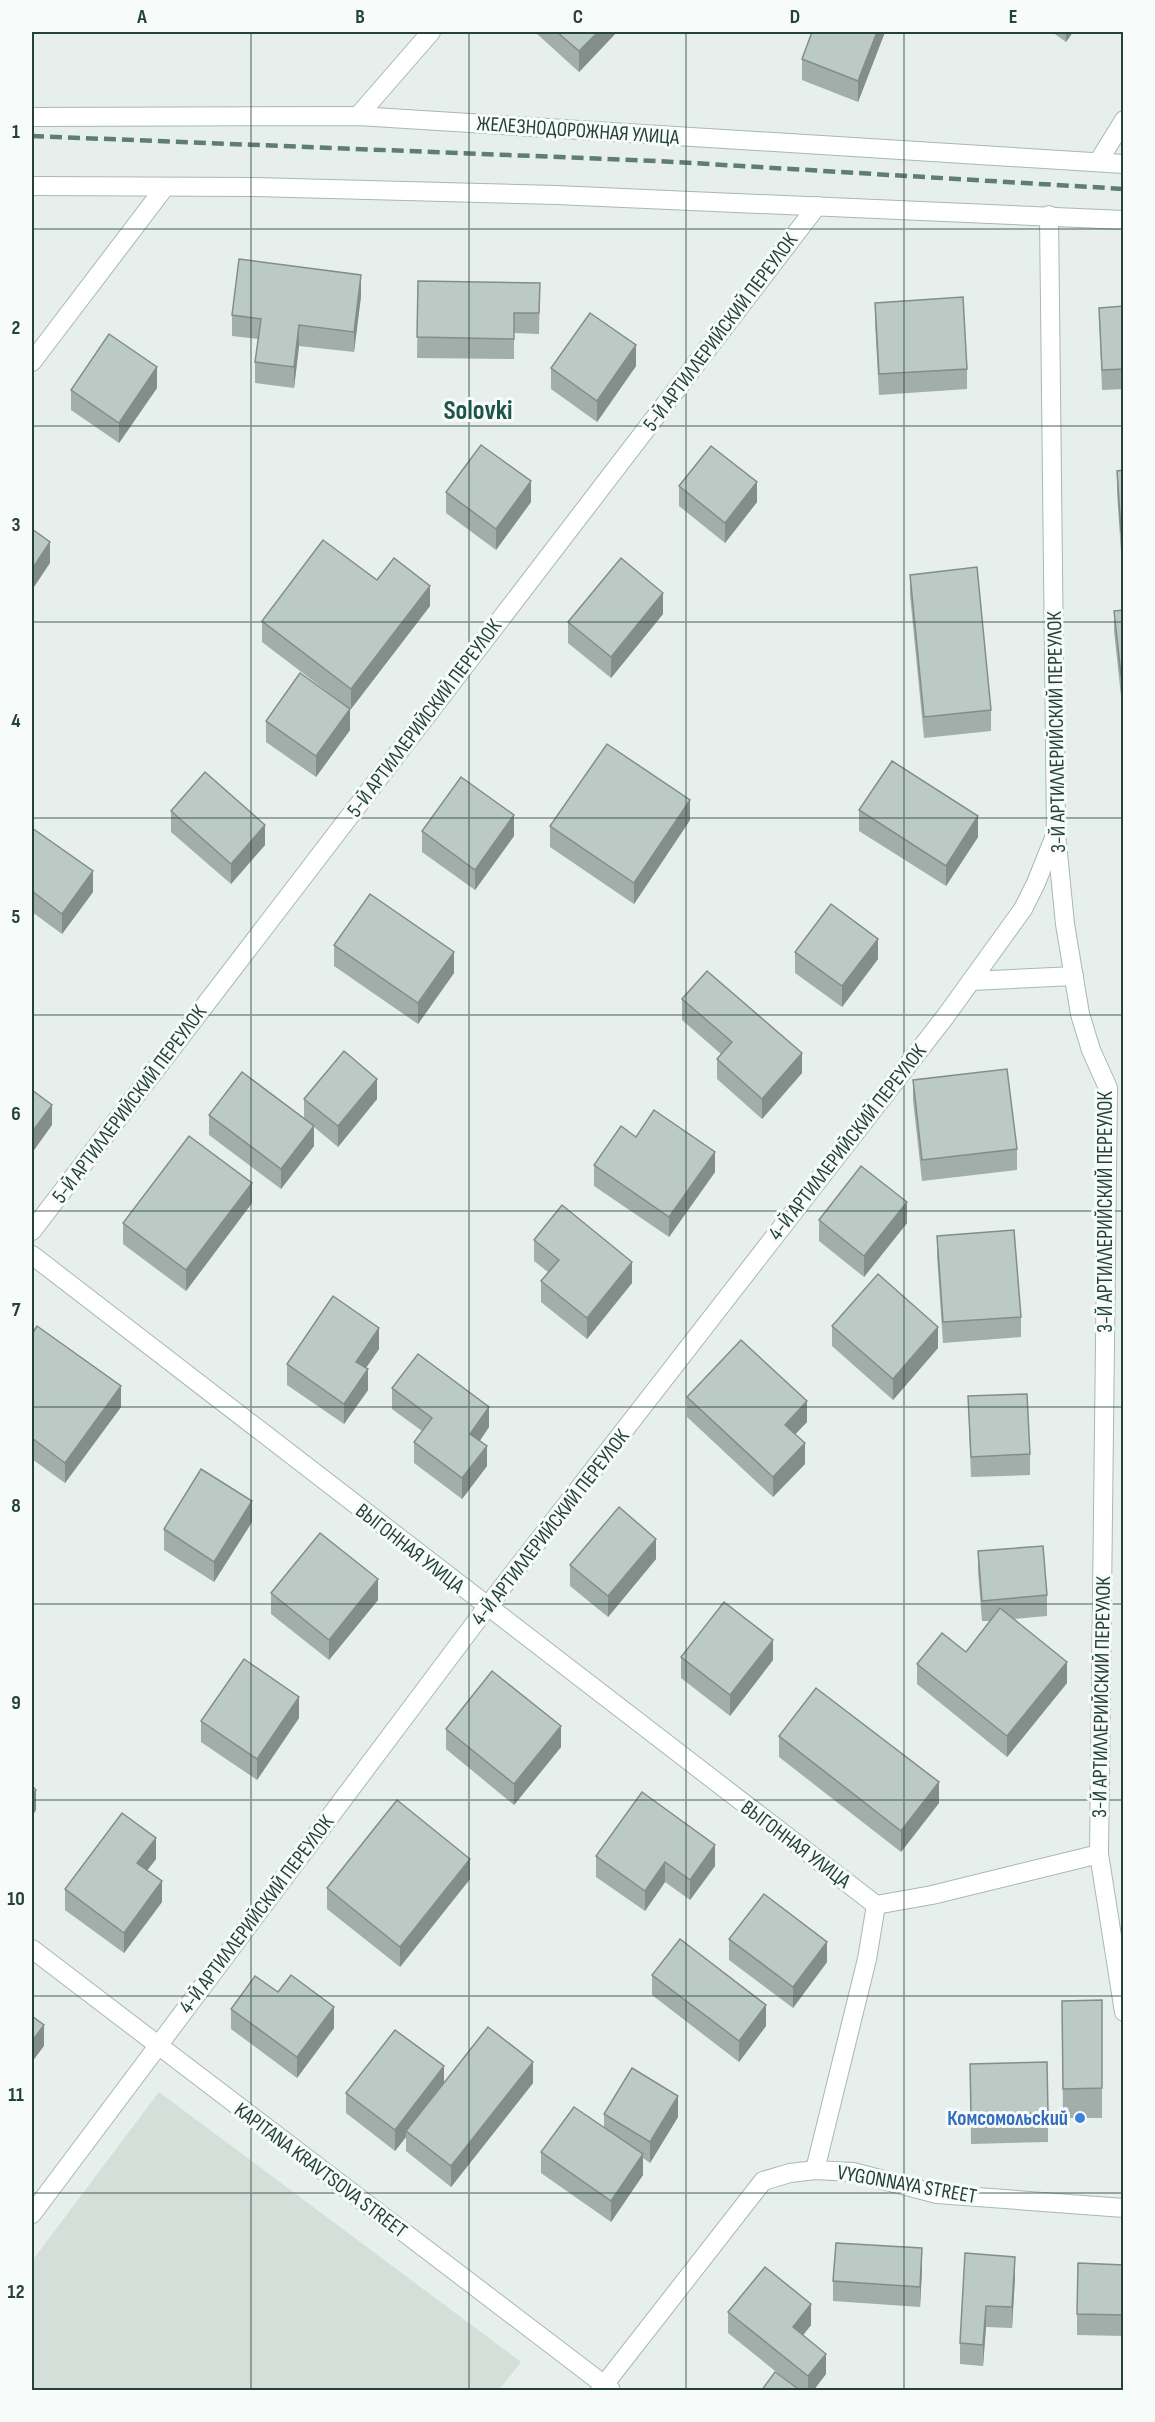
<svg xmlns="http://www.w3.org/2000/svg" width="1155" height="2422" font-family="'Sofia Sans Condensed',sans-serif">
  <rect width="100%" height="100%" fill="#e6efeb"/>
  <polygon fill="#d4dfda" points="159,2092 521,2362 499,2390 32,2390 32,2261"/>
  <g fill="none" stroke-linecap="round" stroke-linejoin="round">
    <g stroke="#a8b8b2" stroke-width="20">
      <polyline id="service" points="971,981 1074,976"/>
    </g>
    <g stroke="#a8b8b2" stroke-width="20">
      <g id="minor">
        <polyline points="358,116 431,32"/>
        <polyline points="32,117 358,116 1124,164"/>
        <polyline points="1098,162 1124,120"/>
        <polyline points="32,186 254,187 556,195 1124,220"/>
        <polyline points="1049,215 1056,833 1065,924 1080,1014 1091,1050 1108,1088 1099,1854 1124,2012"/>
        <polyline points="32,362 165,187"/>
        <polyline points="32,1231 817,206"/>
        <polyline points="32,1255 876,1905"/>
        <polyline points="32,1949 611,2390"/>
        <polyline points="815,2170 867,1959 876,1905 932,1895 1099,1854"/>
        <polyline points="32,2214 487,1607 945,1017 1023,909 1036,883 1054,838"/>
        <polyline points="600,2390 763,2181 790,2173 815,2170 853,2172 937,2194 1124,2208"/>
      </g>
    </g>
    <use href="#service" stroke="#fff" stroke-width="18"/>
    <use href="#minor" stroke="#fff" stroke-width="18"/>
    <polyline stroke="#5f7d75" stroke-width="4.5" stroke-dasharray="12 6" stroke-linecap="butt" points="32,136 658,161 1124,189"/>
  </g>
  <g fill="#a1aea9">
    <polygon points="535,32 617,32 579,72"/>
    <polygon points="812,32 885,32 858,102 802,80 802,59"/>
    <polygon points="1052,32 1073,32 1066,42"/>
    <polygon points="418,281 540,283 539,334 514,333 514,359 417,358"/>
    <polygon points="361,296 354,352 299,346 294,388 255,383 255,362 258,339 232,336 232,315"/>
    <polygon points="875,303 967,369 967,389 879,395 875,323"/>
    <polygon points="1124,306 1124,389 1102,390 1099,308"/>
    <polygon points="636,366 597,422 551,389 551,368"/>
    <polygon points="157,388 119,443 71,410 71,390"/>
    <polygon points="1124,470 1124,551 1121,552 1117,492 1117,471"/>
    <polygon points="679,486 757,502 725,543 679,506"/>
    <polygon points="446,492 531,502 496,550 446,513"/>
    <polygon points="910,575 991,710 991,731 924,738 910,595"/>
    <polygon points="377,580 430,606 351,709 350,709 350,730 316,777 266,742 266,721 350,709 262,642 262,621"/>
    <polygon points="1124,610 1124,696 1121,696 1114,631 1114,611"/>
    <polygon points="663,614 611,678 568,643 568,622"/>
    <polygon points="859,810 978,837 946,886 859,831"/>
    <polygon points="171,811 265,845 231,884 171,832"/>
    <polygon points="690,820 634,904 550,847 550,826"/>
    <polygon points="32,828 93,892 62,934 32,912"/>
    <polygon points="422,831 514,836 475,890 422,852"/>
    <polygon points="334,945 454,973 418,1024 334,966"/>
    <polygon points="795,952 878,959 842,1007 795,973"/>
    <polygon points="682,999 802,1073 762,1119 717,1079 717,1059 721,1054 682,1020"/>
    <polygon points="913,1080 1017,1149 1017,1170 922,1181 913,1100"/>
    <polygon points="304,1099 377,1099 338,1147 314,1127 314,1146 281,1189 209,1135 209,1115 304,1119"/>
    <polygon points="594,1165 715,1172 669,1237 594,1186"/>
    <polygon points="252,1203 186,1291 123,1244 123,1223"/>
    <polygon points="819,1220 907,1223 864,1277 819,1241"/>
    <polygon points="937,1236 1021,1317 1021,1337 943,1343 937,1256"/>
    <polygon points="534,1240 632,1283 587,1339 541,1302 541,1281 548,1272 534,1261"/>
    <polygon points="832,1326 938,1348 893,1400 832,1346"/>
    <polygon points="32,1334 121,1407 65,1483 32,1459"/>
    <polygon points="379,1349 366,1368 368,1390 344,1424 287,1385 287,1364"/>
    <polygon points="392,1388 489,1427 480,1441 487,1466 462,1499 414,1463 414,1442 422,1431 392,1409"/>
    <polygon points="968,1396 1030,1454 1030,1475 971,1477"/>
    <polygon points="687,1397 807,1422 795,1434 805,1464 773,1497 687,1417"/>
    <polygon points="252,1522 214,1582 164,1550 164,1529"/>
    <polygon points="978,1551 1047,1595 1047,1616 1013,1619 1067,1683 1007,1757 917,1684 917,1664 966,1652 990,1621 982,1621 978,1572"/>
    <polygon points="656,1559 608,1617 570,1586 570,1565"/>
    <polygon points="271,1593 378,1600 329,1660 271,1614"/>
    <polygon points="681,1657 773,1660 730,1716 681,1678"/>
    <polygon points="299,1718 257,1780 201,1742 201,1721"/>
    <polygon points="446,1729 561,1747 514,1805 446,1749"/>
    <polygon points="779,1736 939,1803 901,1852 779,1757"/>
    <polygon points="596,1856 715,1866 690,1900 665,1882 645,1911 596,1877"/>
    <polygon points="156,1859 147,1870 162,1902 124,1953 65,1910 65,1889"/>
    <polygon points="470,1879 400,1967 327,1909 327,1888"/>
    <polygon points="729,1939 827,1962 793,2008 729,1960"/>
    <polygon points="652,1975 766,2026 739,2062 652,1995"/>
    <polygon points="1102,2000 1102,2118 1063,2118 1062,2001"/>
    <polygon points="231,2009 334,2028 297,2078 231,2029"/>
    <polygon points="970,2064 1048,2113 1048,2142 971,2144"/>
    <polygon points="444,2083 533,2083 451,2187 406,2151 406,2137 395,2151 346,2113 346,2093"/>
    <polygon points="604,2114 678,2117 650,2163 643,2158 643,2175 611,2222 541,2173 541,2152 604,2127"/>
    <polygon points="1015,2257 1015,2277 1012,2328 986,2327 983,2366 960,2364 960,2343"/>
    <polygon points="1124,2265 1124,2336 1077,2335 1077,2314"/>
    <polygon points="922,2269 920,2307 833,2301 833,2281"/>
    <polygon points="728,2312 811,2325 803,2335 826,2374 813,2391 761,2391 795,2387 728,2333"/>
  </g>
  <g fill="#838d89">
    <polygon points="598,32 617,32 579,72 579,51"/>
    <polygon points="877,32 885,32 858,102 858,81"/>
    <polygon points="1066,32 1073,32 1066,42"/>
    <polygon points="361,275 361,296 354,352 354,332"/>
    <polygon points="299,325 299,346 294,388 294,367"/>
    <polygon points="636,345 636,366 597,422 597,401"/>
    <polygon points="157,367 157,388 119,443 119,423"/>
    <polygon points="531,481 531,502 496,550 496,529"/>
    <polygon points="757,482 757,502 725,543 725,523"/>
    <polygon points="50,542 50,563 32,590 32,569"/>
    <polygon points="430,586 430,606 351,709 351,689"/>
    <polygon points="663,593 663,614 611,678 611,657"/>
    <polygon points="350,709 350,730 316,777 316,756"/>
    <polygon points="690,800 690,820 634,904 634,883"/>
    <polygon points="514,815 514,836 475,890 475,870"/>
    <polygon points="978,816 978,837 946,886 946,866"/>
    <polygon points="265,825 265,845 231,884 231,864"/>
    <polygon points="93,871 93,892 62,934 62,914"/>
    <polygon points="878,939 878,959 842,1007 842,986"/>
    <polygon points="454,952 454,973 418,1024 418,1003"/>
    <polygon points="802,1053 802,1073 762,1119 762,1099"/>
    <polygon points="377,1079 377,1099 338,1147 338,1126"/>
    <polygon points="52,1105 52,1125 32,1153 32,1132"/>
    <polygon points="314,1126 314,1146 281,1189 281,1169"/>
    <polygon points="715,1152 715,1172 669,1237 669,1217"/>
    <polygon points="252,1183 252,1203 186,1291 186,1270"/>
    <polygon points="907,1202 907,1223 864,1277 864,1256"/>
    <polygon points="632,1262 632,1283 587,1339 587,1318"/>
    <polygon points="938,1327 938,1348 893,1400 893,1379"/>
    <polygon points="379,1328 379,1349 356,1382 356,1362"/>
    <polygon points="368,1369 368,1390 344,1424 344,1404"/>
    <polygon points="121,1386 121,1407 65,1483 65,1463"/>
    <polygon points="807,1401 807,1422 785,1445 785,1425"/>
    <polygon points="489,1407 489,1427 470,1454 470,1434"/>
    <polygon points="805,1443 805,1464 773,1497 773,1477"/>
    <polygon points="487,1446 487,1466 462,1499 462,1478"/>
    <polygon points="252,1501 252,1522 214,1582 214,1562"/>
    <polygon points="656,1539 656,1559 608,1617 608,1596"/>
    <polygon points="378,1579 378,1600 329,1660 329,1640"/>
    <polygon points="773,1640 773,1660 730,1716 730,1695"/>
    <polygon points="1067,1662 1067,1683 1007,1757 1007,1736"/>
    <polygon points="299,1697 299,1718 257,1780 257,1759"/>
    <polygon points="561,1726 561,1747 514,1805 514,1784"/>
    <polygon points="939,1782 939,1803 901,1852 901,1831"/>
    <polygon points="36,1790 36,1810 32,1817 32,1796"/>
    <polygon points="156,1838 156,1859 137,1884 137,1863"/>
    <polygon points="715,1845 715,1866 690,1900 690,1880"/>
    <polygon points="470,1859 470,1879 400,1967 400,1947"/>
    <polygon points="665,1862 665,1882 645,1911 645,1891"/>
    <polygon points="162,1881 162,1902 124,1953 124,1933"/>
    <polygon points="827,1942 827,1962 793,2008 793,1987"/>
    <polygon points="766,2005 766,2026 739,2062 739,2041"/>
    <polygon points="334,2007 334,2028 297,2078 297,2057"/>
    <polygon points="44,2025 44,2046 32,2062 32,2041"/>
    <polygon points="533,2062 533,2083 451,2187 451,2166"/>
    <polygon points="444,2066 444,2087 406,2131 406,2137 395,2151 395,2130"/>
    <polygon points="678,2096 678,2117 650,2163 650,2142"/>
    <polygon points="643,2154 643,2175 611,2222 611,2201"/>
    <polygon points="922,2248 922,2269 920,2307 920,2287"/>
    <polygon points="1015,2257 1015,2277 1012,2328 1012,2307"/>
    <polygon points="811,2304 811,2325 793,2348 793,2327"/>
    <polygon points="986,2306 986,2327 983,2366 983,2345"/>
    <polygon points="826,2354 826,2374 813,2391 808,2391 808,2376"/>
  </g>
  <g fill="#bbcac4" stroke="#838d89" stroke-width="1.5">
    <polygon points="557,32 598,32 579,51"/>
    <polygon points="812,32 877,32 858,81 802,59"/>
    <polygon points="239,259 361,275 354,332 299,325 294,367 255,362 261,319 232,315"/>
    <polygon points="418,281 540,283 539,313 514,313 514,339 417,337"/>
    <polygon points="963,297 967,369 879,374 875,303"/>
    <polygon points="1124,306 1124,369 1102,370 1099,308"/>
    <polygon points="590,313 636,345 597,401 551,368"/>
    <polygon points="109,334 157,367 119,423 71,390"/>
    <polygon points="481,445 531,481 496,529 446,492"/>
    <polygon points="711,446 757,482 725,523 679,486"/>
    <polygon points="1124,470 1124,531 1121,531 1117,471"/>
    <polygon points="32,529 50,542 32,569"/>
    <polygon points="323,540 377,580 394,558 430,586 351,689 262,621"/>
    <polygon points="621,558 663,593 611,657 568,622"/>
    <polygon points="977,567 991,710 924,717 910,575"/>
    <polygon points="1124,610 1124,675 1121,675 1114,611"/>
    <polygon points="300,673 350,709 316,756 266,721"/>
    <polygon points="607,744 690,800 634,883 550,826"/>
    <polygon points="892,761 978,816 946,866 859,810"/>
    <polygon points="205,772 265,825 231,864 171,811"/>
    <polygon points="461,777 514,815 475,870 422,831"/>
    <polygon points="32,828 93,871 62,914 32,891"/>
    <polygon points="370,894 454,952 418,1003 334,945"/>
    <polygon points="831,904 878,939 842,986 795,952"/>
    <polygon points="707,971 802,1053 762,1099 717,1059 732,1042 682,999"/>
    <polygon points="344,1051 377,1079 338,1126 304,1099"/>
    <polygon points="1007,1069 1017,1149 922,1160 913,1080"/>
    <polygon points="242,1072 314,1126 281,1169 209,1115"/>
    <polygon points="32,1090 52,1105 32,1132"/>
    <polygon points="654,1110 715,1152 669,1217 594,1165 621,1126 636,1137"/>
    <polygon points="189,1136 252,1183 186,1270 123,1223"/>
    <polygon points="861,1166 907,1202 864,1256 819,1220"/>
    <polygon points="562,1205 632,1262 587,1318 541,1281 559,1260 534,1240"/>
    <polygon points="1014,1230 1021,1317 943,1322 937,1236"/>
    <polygon points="878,1274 938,1327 893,1379 832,1326"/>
    <polygon points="333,1296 379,1328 356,1362 368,1369 344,1404 287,1364"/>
    <polygon points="37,1326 121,1386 65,1463 32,1438 32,1334"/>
    <polygon points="741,1340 807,1401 785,1425 805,1443 773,1477 687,1397"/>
    <polygon points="418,1354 489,1407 470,1434 487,1446 462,1478 414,1442 432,1418 392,1388"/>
    <polygon points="1027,1394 1030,1454 971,1457 968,1396"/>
    <polygon points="201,1469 252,1501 214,1562 164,1529"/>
    <polygon points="619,1507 656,1539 608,1596 570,1565"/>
    <polygon points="320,1533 378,1579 329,1640 271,1593"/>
    <polygon points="1043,1546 1047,1595 982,1601 978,1551"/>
    <polygon points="724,1602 773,1640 730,1695 681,1657"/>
    <polygon points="1000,1608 1067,1662 1007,1736 917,1664 942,1633 966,1652"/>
    <polygon points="244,1659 299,1697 257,1759 201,1721"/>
    <polygon points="492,1671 561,1726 514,1784 446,1729"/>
    <polygon points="816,1688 939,1782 901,1831 779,1736"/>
    <polygon points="32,1786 36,1790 32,1796"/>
    <polygon points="642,1792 715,1845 690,1880 665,1862 645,1891 596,1856"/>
    <polygon points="397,1800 470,1859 400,1947 327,1888"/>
    <polygon points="122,1813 156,1838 137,1863 162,1881 124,1933 65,1889"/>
    <polygon points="764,1894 827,1942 793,1987 729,1939"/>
    <polygon points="680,1939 766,2005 739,2041 652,1975"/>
    <polygon points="291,1975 334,2007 297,2057 231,2009 255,1976 278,1992"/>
    <polygon points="1102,2000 1102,2088 1063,2089 1062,2001"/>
    <polygon points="32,2016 44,2025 32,2041"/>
    <polygon points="488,2027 533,2062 451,2166 406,2131"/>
    <polygon points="395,2030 444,2066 395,2130 346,2093"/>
    <polygon points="1047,2062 1048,2113 971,2115 970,2064"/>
    <polygon points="632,2068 678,2096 650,2142 604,2114"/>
    <polygon points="574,2107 643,2154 611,2201 541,2152"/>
    <polygon points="836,2243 922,2248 920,2287 833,2281"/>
    <polygon points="965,2253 1015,2257 1012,2307 986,2306 983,2345 960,2343"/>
    <polygon points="1078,2263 1124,2265 1124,2315 1077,2314"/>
    <polygon points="765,2267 811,2304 793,2327 826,2354 808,2376 728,2312"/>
    <polygon points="775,2372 801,2391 761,2391"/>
  </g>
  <path fill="none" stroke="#24423a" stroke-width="1.5" stroke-opacity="0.55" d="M251,32v2358M469,32v2358M686,32v2358M904,32v2358M32,229h1092M32,426h1092M32,622h1092M32,818h1092M32,1015h1092M32,1211h1092M32,1407h1092M32,1604h1092M32,1800h1092M32,1996h1092M32,2193h1092"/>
  <circle fill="#3f7fe0" stroke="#f7fbf9" stroke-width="2" cx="1080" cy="2118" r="6"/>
  <g text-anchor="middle" stroke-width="6" stroke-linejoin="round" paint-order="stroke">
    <g font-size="21" fill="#24423a" stroke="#f7fbf9">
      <text transform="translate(578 130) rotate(4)" y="7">ЖЕЛЕЗНОДОРОЖНАЯ УЛИЦА</text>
      <text transform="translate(720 332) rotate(-53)" y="7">5-Й АРТИЛЛЕРИЙСКИЙ ПЕРЕУЛОК</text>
      <text transform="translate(424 718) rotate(-53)" y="7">5-Й АРТИЛЛЕРИЙСКИЙ ПЕРЕУЛОК</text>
      <text transform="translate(1056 732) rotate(-91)" y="7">3-Й АРТИЛЛЕРИЙСКИЙ ПЕРЕУЛОК</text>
      <text transform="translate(129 1104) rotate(-53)" y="7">5-Й АРТИЛЛЕРИЙСКИЙ ПЕРЕУЛОК</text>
      <text transform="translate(847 1142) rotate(-52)" y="7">4-Й АРТИЛЛЕРИЙСКИЙ ПЕРЕУЛОК</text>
      <text transform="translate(1105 1212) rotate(-90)" y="7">3-Й АРТИЛЛЕРИЙСКИЙ ПЕРЕУЛОК</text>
      <text transform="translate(550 1527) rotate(-52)" y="7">4-Й АРТИЛЛЕРИЙСКИЙ ПЕРЕУЛОК</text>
      <text transform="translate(410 1548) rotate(38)" y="7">ВЫГОННАЯ УЛИЦА</text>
      <text transform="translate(1101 1697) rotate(-89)" y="7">3-Й АРТИЛЛЕРИЙСКИЙ ПЕРЕУЛОК</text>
      <text transform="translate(796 1844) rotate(37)" y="7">ВЫГОННАЯ УЛИЦА</text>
      <text transform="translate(256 1914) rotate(-53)" y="7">4-Й АРТИЛЛЕРИЙСКИЙ ПЕРЕУЛОК</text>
      <text transform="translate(321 2170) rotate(37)" y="7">KAPITANA KRAVTSOVA STREET</text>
      <text transform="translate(907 2184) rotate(10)" y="7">VYGONNAYA STREET</text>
    </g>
    <g font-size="21" font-weight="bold" fill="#366cbe" stroke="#f7fbf9" text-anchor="end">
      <text x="1068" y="2125">Комсомольский</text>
    </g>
    <g font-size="27" font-weight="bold" fill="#1f5548" stroke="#f7fbf9">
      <text x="478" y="419">Solovki</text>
    </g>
  </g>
  <rect width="1155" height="2422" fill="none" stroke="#f7fbf9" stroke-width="66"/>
  <rect x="33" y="33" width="1089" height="2356" fill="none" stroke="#24423a" stroke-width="2"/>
  <g font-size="20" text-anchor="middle" font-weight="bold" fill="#24423a">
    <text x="142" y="23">A</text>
    <text x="360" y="23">B</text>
    <text x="578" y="23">C</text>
    <text x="795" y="23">D</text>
    <text x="1013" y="23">E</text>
    <text x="16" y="138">1</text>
    <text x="16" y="334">2</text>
    <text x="16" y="531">3</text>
    <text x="16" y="727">4</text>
    <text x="16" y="923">5</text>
    <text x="16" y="1120">6</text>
    <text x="16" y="1316">7</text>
    <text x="16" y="1512">8</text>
    <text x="16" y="1709">9</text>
    <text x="16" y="1905">10</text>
    <text x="16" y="2101">11</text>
    <text x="16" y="2298">12</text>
  </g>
</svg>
